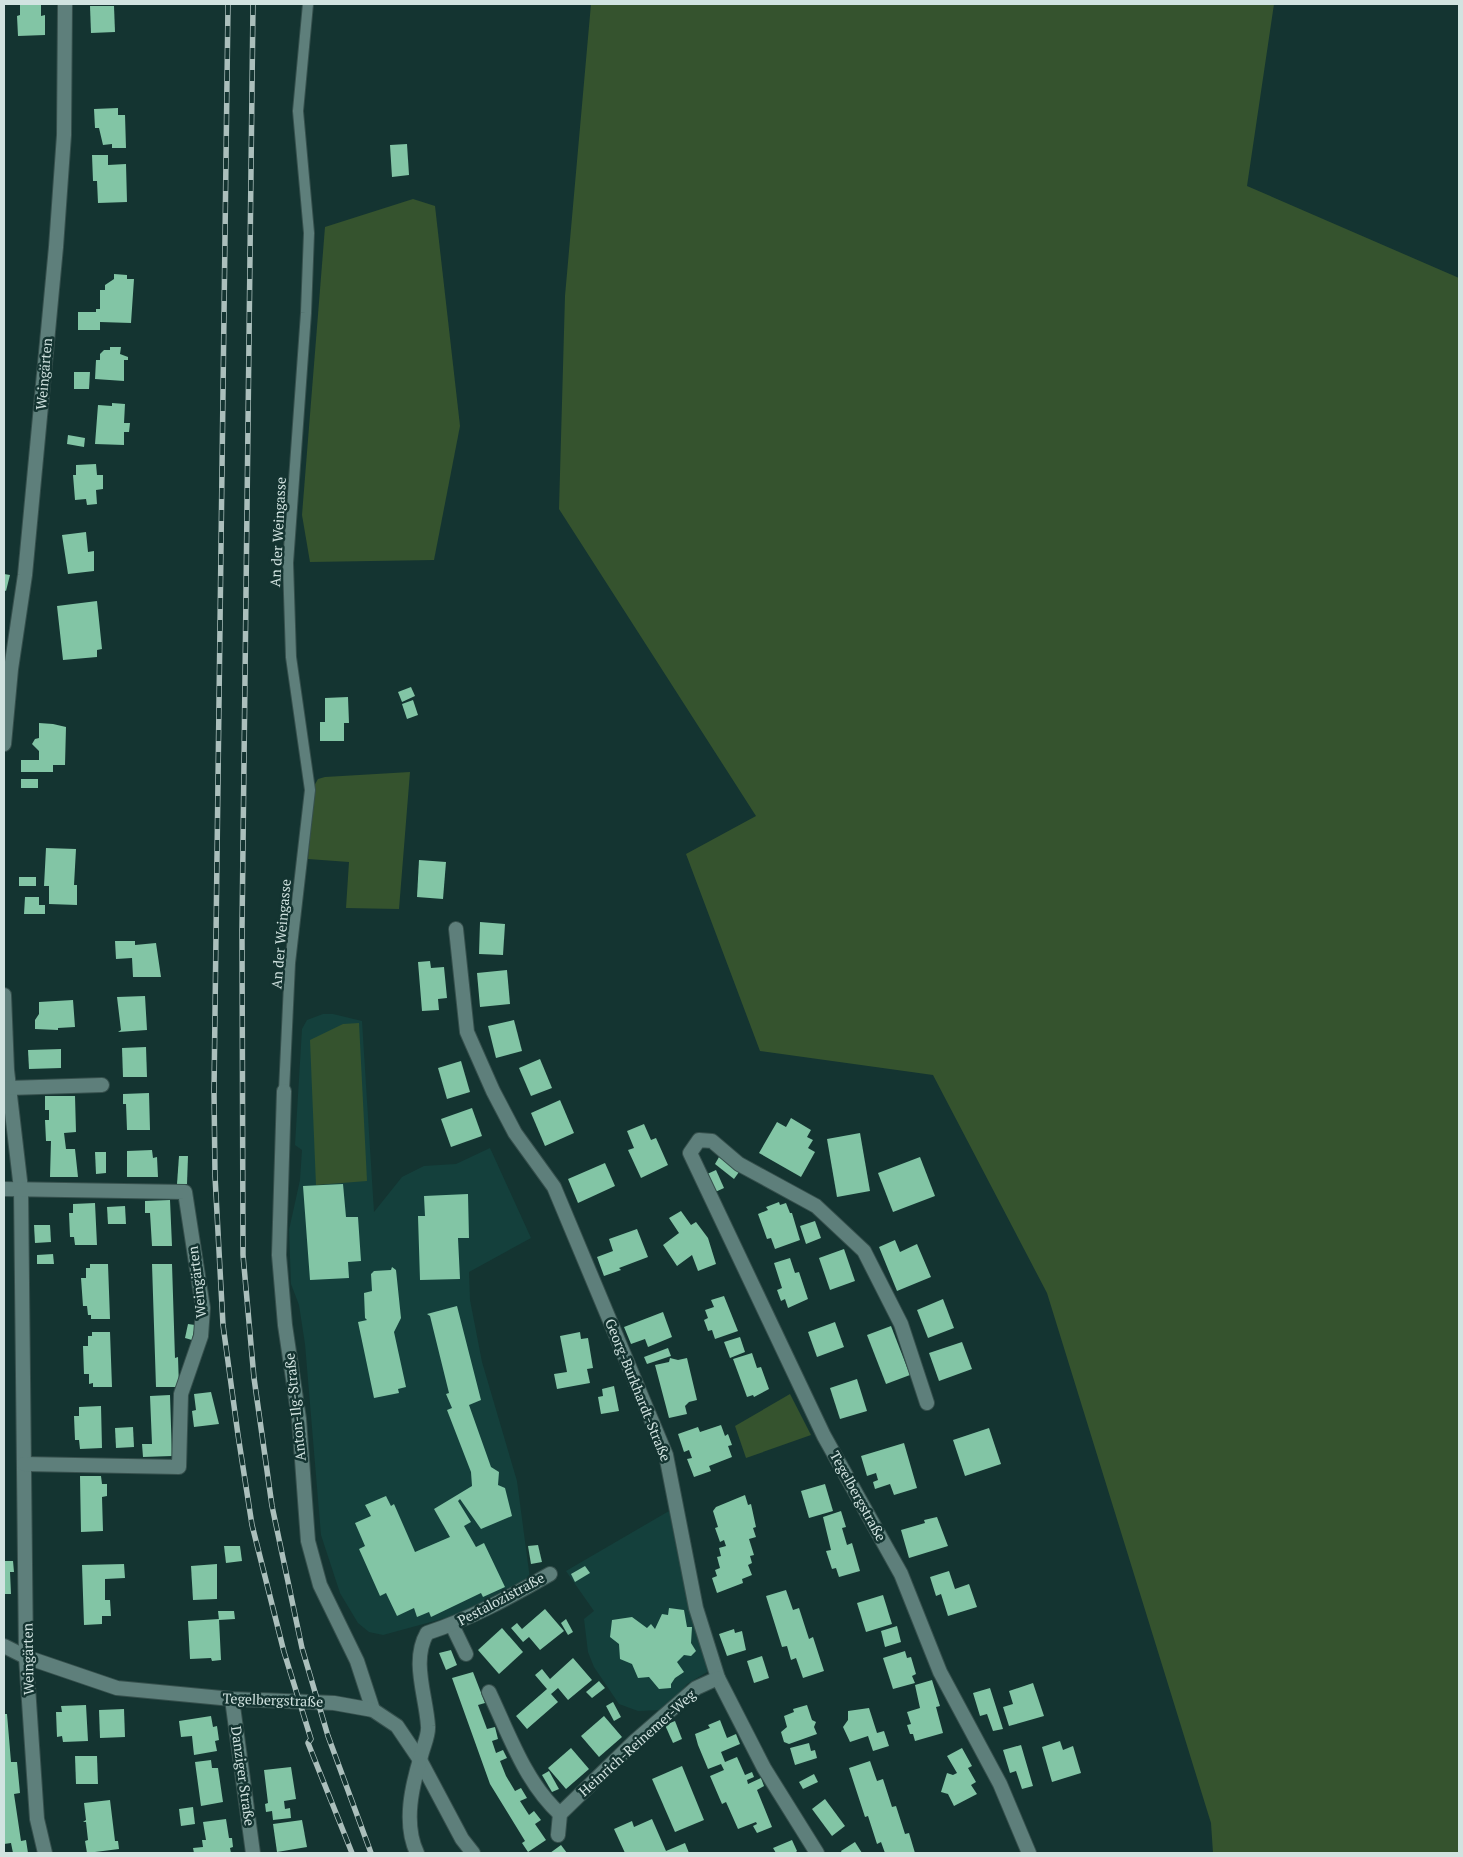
<svg xmlns="http://www.w3.org/2000/svg" width="1463" height="1857" font-family="'PT Serif',serif">
  <rect width="100%" height="100%" fill="#143431"/>
  <g fill="#14403c">
    <polygon points="323,1014 333,1014 362,1021 374,1212 402,1177 424,1166 456,1164 490,1148 531,1238 469,1272 470,1300 482,1362 517,1481 530,1579 490,1602 449,1617 383,1635 369,1632 358,1623 340,1593 321,1535 305,1344 299,1305 291,1284 289,1230 300,1180 302,1150 295,1145 302,1029 307,1020"/>
    <polygon points="669,1511 682,1575 706,1656 707,1672 687,1684 675,1699 660,1710 638,1711 619,1704 594,1667 588,1652 584,1619 594,1611 566,1571"/>
  </g>
  <g fill="#35532e">
    <polygon points="591,4 1274,4 1247,186 1459,278 1459,1853 1213,1853 1211,1823 1047,1293 933,1075 760,1051 686,854 756,816 559,509 565,296"/>
    <polygon points="413,199 435,206 460,426 434,560 310,562 302,515 325,227"/>
    <polygon points="410,772 399,909 346,908 349,862 308,859 314,786 318,779 325,777"/>
    <polygon points="359,1023 367,1181 316,1185 310,1040 343,1024"/>
    <polygon points="790,1394 811,1435 746,1458 735,1426"/>
  </g>
  <g fill="#82c5a5">
    <polygon points="20,4 41,4 41,16 45,15 45,35 18,36 17,16 20,15"/>
    <polygon points="90,6 114,6 115,32 91,33"/>
    <polygon points="118,108 118,115 125,115 126,148 112,148 112,144 103,145 99,128 95,128 94,109"/>
    <polygon points="407,144 409,175 392,177 390,145"/>
    <polygon points="92,155 108,155 108,165 126,164 127,202 98,203 97,181 93,181"/>
    <polygon points="114,274 127,275 127,279 134,279 131,323 100,322 100,330 78,330 78,312 96,312 96,309 100,309 100,290 105,290 105,285 114,279"/>
    <polygon points="110,347 121,347 120,354 128,357 128,360 124,360 124,381 95,379 96,360 100,360 100,354 104,350 110,350"/>
    <polygon points="74,372 90,372 89,389 74,389"/>
    <polygon points="112,403 125,404 124,423 130,423 129,432 124,432 124,445 95,444 98,405 112,406"/>
    <polygon points="68,435 85,438 84,447 67,444"/>
    <polygon points="96,464 97,475 103,475 103,489 96,490 97,504 87,505 86,499 75,500 73,475 76,475 76,465"/>
    <polygon points="86,532 88,552 94,551 94,571 68,574 62,535"/>
    <polygon points="4,574 10,575 6,591 4,590"/>
    <polygon points="97,601 102,649 97,650 97,657 63,660 57,606"/>
    <polygon points="411,687 415,696 402,702 398,692"/>
    <polygon points="348,697 349,723 344,723 344,741 320,741 320,722 325,722 325,698"/>
    <polygon points="413,700 418,715 407,719 402,704"/>
    <polygon points="39,723 53,724 66,727 65,765 53,765 53,772 21,772 21,760 39,760 39,751 32,744 35,739 39,738"/>
    <rect x="21" y="779" width="17" height="9"/>
    <polygon points="46,848 76,849 74,885 77,885 77,905 49,904 49,886 44,886"/>
    <polygon points="419,860 446,862 443,899 417,897"/>
    <rect x="19" y="877" width="17" height="9"/>
    <polygon points="25,897 39,897 39,905 45,905 45,914 24,914"/>
    <polygon points="480,922 505,924 503,955 479,954"/>
    <polygon points="115,941 135,941 135,945 156,943 161,977 133,977 132,958 116,959"/>
    <polygon points="430,961 431,968 444,967 447,998 438,999 439,1010 422,1011 418,962"/>
    <polygon points="507,970 510,1004 480,1007 477,973"/>
    <polygon points="145,996 147,1030 118,1032 121,1030 117,997"/>
    <polygon points="73,1000 75,1027 58,1028 58,1030 35,1029 35,1020 39,1014 39,1002"/>
    <polygon points="514,1020 522,1051 496,1058 488,1026"/>
    <polygon points="146,1047 147,1077 123,1077 122,1048"/>
    <polygon points="61,1049 61,1068 29,1069 28,1050"/>
    <polygon points="540,1059 552,1088 531,1096 519,1068"/>
    <polygon points="461,1061 470,1092 447,1099 438,1068"/>
    <polygon points="149,1093 150,1130 127,1130 126,1104 123,1104 123,1094"/>
    <polygon points="45,1096 75,1096 76,1132 64,1133 66,1149 75,1149 78,1177 50,1177 51,1141 46,1141 45,1120 49,1120 49,1110 45,1110"/>
    <polygon points="560,1100 574,1133 545,1146 531,1113"/>
    <polygon points="472,1108 482,1136 451,1147 441,1119"/>
    <polygon points="791,1118 811,1130 807,1137 813,1140 808,1148 815,1152 801,1177 759,1153 777,1122 786,1127"/>
    <polygon points="644,1124 651,1140 656,1138 668,1165 641,1178 628,1150 634,1148 627,1131"/>
    <polygon points="860,1133 870,1191 837,1197 827,1139"/>
    <polygon points="152,1150 153,1158 157,1157 158,1177 127,1177 127,1151"/>
    <polygon points="95,1152 106,1152 106,1173 96,1174"/>
    <polygon points="179,1156 188,1156 187,1184 177,1184"/>
    <polygon points="719,1157 739,1172 734,1179 715,1164"/>
    <polygon points="920,1157 935,1196 893,1212 878,1173"/>
    <polygon points="605,1163 615,1186 578,1203 568,1179"/>
    <polygon points="716,1170 724,1188 713,1193 705,1175"/>
    <polygon points="343,1184 346,1217 358,1217 361,1261 348,1262 349,1278 310,1280 303,1186"/>
    <polygon points="468,1194 469,1238 458,1238 460,1279 420,1280 418,1216 425,1216 424,1196"/>
    <polygon points="170,1200 172,1246 152,1246 150,1213 145,1213 145,1201"/>
    <polygon points="779,1202 780,1205 786,1203 790,1213 792,1213 800,1240 775,1249 771,1238 767,1239 758,1214 768,1210 766,1207"/>
    <polygon points="95,1203 97,1245 75,1245 74,1237 70,1237 69,1213 73,1213 73,1204"/>
    <polygon points="125,1206 126,1224 108,1224 107,1207"/>
    <polygon points="681,1211 691,1225 696,1222 708,1238 716,1264 698,1271 692,1255 677,1266 663,1245 679,1233 669,1218"/>
    <polygon points="815,1221 821,1238 806,1244 800,1226"/>
    <polygon points="34,1225 50,1225 51,1242 35,1243"/>
    <polygon points="637,1229 648,1257 619,1268 621,1270 604,1276 597,1257 613,1251 609,1239"/>
    <polygon points="895,1240 900,1252 917,1244 931,1277 897,1291 879,1247"/>
    <polygon points="844,1249 855,1281 830,1290 819,1258"/>
    <polygon points="53,1254 54,1264 37,1264 37,1255"/>
    <polygon points="790,1258 795,1273 799,1272 808,1299 788,1308 785,1299 781,1301 777,1290 782,1288 774,1263"/>
    <polygon points="90,1264 108,1264 110,1319 91,1319 91,1315 88,1315 87,1306 83,1306 81,1278 86,1278 86,1268 90,1268"/>
    <polygon points="152,1264 172,1264 175,1358 178,1357 179,1387 156,1387"/>
    <polygon points="392,1267 396,1270 401,1318 394,1332 406,1387 398,1389 399,1393 374,1398 358,1322 367,1320 365,1318 364,1293 372,1291 371,1274 374,1271 391,1270"/>
    <polygon points="724,1296 738,1331 715,1339 712,1330 708,1331 704,1320 708,1318 705,1310 714,1307 711,1300"/>
    <polygon points="943,1299 954,1328 928,1338 917,1310"/>
    <polygon points="457,1306 481,1400 469,1405 491,1467 499,1472 498,1485 505,1488 512,1516 481,1529 460,1499 458,1501 471,1522 464,1526 476,1547 484,1543 505,1587 483,1597 481,1593 431,1617 429,1612 417,1617 414,1608 397,1616 386,1593 380,1596 359,1549 365,1546 355,1523 371,1516 365,1505 386,1496 391,1506 394,1504 415,1552 450,1537 434,1509 472,1486 471,1472 447,1410 452,1408 446,1394 449,1393 430,1316 427,1314"/>
    <polygon points="663,1312 672,1337 648,1347 645,1339 631,1344 624,1327"/>
    <polygon points="835,1322 844,1347 817,1357 808,1332"/>
    <polygon points="188,1324 195,1325 192,1340 185,1338"/>
    <polygon points="891,1326 910,1375 886,1384 867,1335"/>
    <polygon points="92,1332 110,1332 112,1387 93,1387 93,1383 89,1384 89,1374 84,1374 83,1346 88,1346 88,1336 92,1336"/>
    <polygon points="580,1332 581,1339 588,1338 593,1368 587,1369 590,1383 557,1389 554,1374 567,1372 560,1336"/>
    <polygon points="740,1337 745,1352 730,1358 724,1342"/>
    <polygon points="962,1342 972,1369 939,1381 929,1353"/>
    <polygon points="668,1348 671,1356 647,1364 644,1357"/>
    <polygon points="752,1353 757,1368 761,1367 769,1389 754,1397 753,1395 747,1397 733,1359"/>
    <polygon points="670,1358 678,1360 687,1358 697,1400 689,1402 685,1406 687,1414 669,1418 655,1365 669,1362"/>
    <polygon points="857,1379 867,1411 840,1419 830,1388"/>
    <polygon points="614,1386 619,1411 601,1414 598,1397 603,1396 602,1389"/>
    <polygon points="211,1392 219,1424 194,1427 192,1411 196,1410 194,1394"/>
    <polygon points="170,1395 172,1456 143,1457 142,1444 152,1444 150,1396"/>
    <polygon points="101,1406 102,1448 80,1449 79,1440 75,1440 74,1416 79,1416 79,1407"/>
    <polygon points="721,1425 725,1436 728,1434 732,1445 728,1446 732,1457 709,1466 711,1471 694,1477 687,1459 692,1458 689,1450 684,1452 678,1434 698,1427 700,1432"/>
    <polygon points="133,1427 134,1447 116,1448 115,1428"/>
    <polygon points="989,1428 1001,1464 965,1476 953,1440"/>
    <polygon points="904,1443 917,1488 894,1495 890,1484 875,1489 873,1482 878,1480 876,1473 867,1476 861,1456"/>
    <polygon points="80,1476 101,1476 102,1484 107,1484 107,1496 102,1497 103,1531 81,1532"/>
    <polygon points="825,1484 833,1511 809,1518 801,1491"/>
    <polygon points="745,1495 748,1505 751,1504 756,1527 753,1528 756,1537 749,1539 754,1555 750,1556 752,1563 748,1565 752,1575 742,1579 743,1583 717,1593 712,1578 717,1576 715,1570 720,1568 717,1557 721,1556 719,1548 726,1546 724,1540 720,1542 715,1528 718,1527 713,1511 716,1507"/>
    <polygon points="841,1511 846,1527 842,1528 847,1545 852,1543 860,1571 839,1577 836,1568 832,1569 826,1551 831,1550 823,1517"/>
    <polygon points="937,1517 948,1546 909,1558 901,1530 925,1523 924,1520"/>
    <polygon points="538,1545 542,1562 531,1564 528,1546"/>
    <polygon points="224,1546 240,1546 242,1561 226,1563"/>
    <polygon points="4,1561 13,1561 14,1572 10,1572 11,1594 4,1594"/>
    <polygon points="124,1564 125,1578 105,1579 105,1600 110,1600 111,1616 102,1616 102,1624 84,1625 82,1565"/>
    <polygon points="217,1564 217,1599 193,1600 191,1566"/>
    <polygon points="585,1566 590,1573 575,1582 571,1574"/>
    <polygon points="949,1571 955,1589 969,1584 977,1607 948,1616 941,1594 936,1596 930,1577"/>
    <polygon points="786,1590 793,1610 799,1608 809,1639 813,1637 824,1671 803,1678 796,1658 791,1660 787,1646 782,1647 766,1596"/>
    <polygon points="883,1595 892,1624 866,1632 857,1603"/>
    <polygon points="669,1608 684,1610 687,1627 692,1627 691,1643 696,1651 691,1656 684,1655 677,1662 684,1672 675,1678 671,1684 671,1688 659,1689 649,1677 638,1678 632,1664 620,1659 619,1644 610,1637 612,1620 632,1617 647,1628 651,1624 655,1629 662,1614 668,1615"/>
    <polygon points="545,1609 564,1631 540,1650 529,1637 523,1642 511,1628 517,1623 522,1629"/>
    <polygon points="218,1611 234,1611 235,1619 219,1620"/>
    <polygon points="219,1619 221,1660 212,1661 211,1658 190,1659 188,1621"/>
    <polygon points="566,1619 573,1632 568,1635 561,1623"/>
    <polygon points="897,1626 901,1642 885,1647 881,1631"/>
    <polygon points="502,1628 523,1652 499,1674 478,1650"/>
    <polygon points="734,1629 735,1633 742,1631 746,1650 727,1656 719,1634"/>
    <polygon points="451,1650 457,1665 446,1670 439,1653"/>
    <polygon points="905,1651 907,1658 911,1657 916,1674 912,1676 915,1683 893,1689 883,1658"/>
    <polygon points="762,1656 769,1678 754,1683 747,1661"/>
    <polygon points="573,1658 592,1680 568,1700 558,1688 551,1694 558,1702 527,1729 516,1716 547,1689 535,1675 542,1669 550,1679"/>
    <polygon points="473,1672 485,1703 478,1705 487,1729 495,1727 498,1739 492,1741 496,1753 503,1750 507,1758 500,1761 506,1776 515,1791 521,1788 527,1798 520,1801 529,1815 534,1811 541,1820 535,1824 546,1840 528,1852 522,1843 525,1841 490,1784 452,1678"/>
    <polygon points="932,1680 940,1706 936,1707 943,1733 915,1741 913,1734 910,1734 907,1725 911,1724 907,1712 920,1708 915,1685"/>
    <polygon points="599,1681 605,1688 592,1698 586,1692"/>
    <polygon points="1033,1683 1044,1716 1009,1726 1003,1707 1013,1704 1009,1691"/>
    <polygon points="990,1688 1003,1729 993,1731 987,1714 980,1716 973,1693"/>
    <polygon points="613,1702 621,1717 614,1721 606,1706"/>
    <polygon points="86,1705 88,1741 63,1742 62,1736 57,1737 56,1712 62,1712 61,1706"/>
    <polygon points="807,1705 812,1720 816,1722 814,1727 817,1734 789,1744 784,1742 781,1732 787,1727 784,1716 794,1712 793,1709"/>
    <polygon points="869,1708 877,1733 884,1731 889,1746 873,1751 868,1736 850,1742 843,1727 848,1720 848,1711"/>
    <polygon points="124,1709 125,1737 100,1738 99,1710"/>
    <polygon points="4,1714 7,1714 11,1762 17,1762 20,1793 14,1794 21,1841 26,1840 28,1853 13,1853 11,1843 4,1844"/>
    <polygon points="211,1716 213,1727 217,1726 219,1740 215,1741 217,1751 194,1755 192,1736 181,1737 179,1721"/>
    <polygon points="604,1716 622,1737 599,1757 581,1736"/>
    <polygon points="720,1720 727,1738 736,1734 740,1744 721,1752 725,1762 737,1757 745,1775 752,1772 754,1777 747,1780 748,1784 761,1778 764,1786 757,1790 772,1827 757,1833 753,1826 757,1824 756,1822 738,1829 726,1802 722,1804 710,1776 724,1770 721,1764 708,1769 698,1745 695,1734 710,1728 708,1725"/>
    <polygon points="675,1721 682,1739 673,1743 665,1725"/>
    <polygon points="1060,1741 1063,1750 1073,1746 1081,1773 1052,1782 1042,1747"/>
    <polygon points="809,1743 811,1751 815,1750 817,1758 795,1765 790,1748"/>
    <polygon points="1021,1745 1033,1786 1022,1789 1016,1771 1010,1773 1003,1750"/>
    <polygon points="571,1748 589,1769 566,1789 548,1768"/>
    <polygon points="962,1748 972,1766 968,1768 976,1782 971,1785 977,1794 954,1806 948,1794 941,1792 947,1773 953,1775 957,1773 947,1756"/>
    <polygon points="75,1756 97,1756 98,1784 76,1784"/>
    <polygon points="211,1760 212,1768 218,1768 223,1802 201,1806 195,1762"/>
    <polygon points="870,1761 877,1781 883,1779 892,1807 896,1806 905,1834 909,1833 915,1853 885,1853 881,1842 877,1844 868,1816 865,1817 849,1768"/>
    <polygon points="682,1766 704,1820 675,1832 652,1779"/>
    <polygon points="291,1767 296,1799 284,1801 285,1809 290,1808 291,1818 273,1820 272,1811 266,1812 265,1804 268,1803 264,1770"/>
    <polygon points="549,1771 559,1789 552,1792 542,1775"/>
    <polygon points="814,1774 818,1782 803,1789 799,1782"/>
    <polygon points="825,1799 845,1826 832,1836 812,1809"/>
    <polygon points="110,1800 115,1841 118,1841 119,1849 87,1853 85,1841 88,1840 86,1822 83,1822 86,1820 84,1803"/>
    <polygon points="193,1807 195,1824 181,1826 179,1809"/>
    <polygon points="226,1819 229,1838 232,1838 233,1847 230,1848 231,1853 194,1853 193,1848 203,1847 202,1840 206,1840 203,1822"/>
    <polygon points="652,1819 666,1851 685,1843 689,1853 625,1853 614,1829 632,1821 634,1827"/>
    <polygon points="302,1820 307,1847 277,1852 273,1824"/>
    <polygon points="792,1840 797,1851 795,1853 776,1853 773,1848"/>
    <polygon points="855,1842 862,1853 842,1853 841,1851"/>
    <polygon points="561,1845 567,1853 550,1853"/>
  </g>
  <g fill="none" stroke-linecap="round" stroke-linejoin="round">
    <g stroke="#36504d" stroke-width="12">
      <polyline id="service" points="284,1091 290,963 310,790 291,657 288,563 306,313 309,233 298,111 308,4"/>
    </g>
    <g stroke="#36504d" stroke-width="16">
      <g id="minor">
        <polyline points="4,744 11,669 25,575 56,247 64,135 65,4"/>
        <polyline points="456,929 467,1032 493,1091 515,1133 554,1187 666,1455 696,1608 718,1678 764,1768 817,1853"/>
        <polyline points="4,995 7,1070 21,1189 26,1657 37,1819 45,1853"/>
        <polyline points="9,1088 102,1085"/>
        <polyline points="284,1091 279,1255 285,1325 299,1419 308,1541 320,1585 357,1661 373,1710"/>
        <polyline points="4,1189 185,1192 203,1308 201,1336 181,1394 179,1467 24,1464"/>
        <polyline points="927,1403 901,1324 864,1251 816,1206 739,1164 712,1141 699,1140 690,1153 824,1436 901,1574 940,1672 1000,1784 1029,1853"/>
        <polyline points="452,1625 466,1654"/>
        <polyline points="4,1646 26,1657 117,1688 232,1699 334,1703 373,1710 397,1726 420,1760 462,1839 473,1853"/>
        <path d="M489,1692c20,42 36,90 71,122"/>
        <polyline points="232,1699 253,1853"/>
        <polyline points="558,1835 560,1814 635,1741 696,1688 718,1678"/>
        <path d="M417,1853c-14,-30 -5,-67 4,-97 2,-9 8,-21 7,-30 -2,-31 -17,-65 -1,-93 43,-14 83,-36 123,-59"/>
      </g>
    </g>
    <use href="#service" stroke="#5e7f7b" stroke-width="10"/>
    <use href="#minor" stroke="#5e7f7b" stroke-width="14"/>
    <g stroke="#abbfbc" stroke-width="5.5">
      <g id="rail">
        <polyline points="228,4 214,1091 215,1176 223,1325 238,1435 252,1525 284,1652 311,1739 308,1743 352,1853"/>
        <polyline points="253,4 242,930 243,1255 254,1378 272,1506 302,1648 328,1736 371,1853"/>
      </g>
    </g>
    <use href="#rail" stroke="#143431" stroke-width="4" stroke-dasharray="11" stroke-linecap="butt"/>
  </g>
  <g text-anchor="middle" stroke-width="5" stroke-linejoin="round" paint-order="stroke">
    <g font-size="14" fill="#d1e3e0" stroke="#143431">
      <text transform="translate(44 374) rotate(-85)" y="5">Weingärten</text>
      <text transform="translate(278 532) rotate(-87)" y="5">An der Weingasse</text>
      <text transform="translate(281 934) rotate(-85)" y="5">An der Weingasse</text>
      <text transform="translate(197 1282) rotate(-97)" y="5">Weingärten</text>
      <text transform="translate(638 1390) rotate(68)" y="5">Georg-Burkhardt-Straße</text>
      <text transform="translate(295 1407) rotate(-96)" y="5">Anton-Ilg-Straße</text>
      <text transform="translate(858 1496) rotate(61)" y="5">Tegelbergstraße</text>
      <text transform="translate(501 1599) rotate(-28)" y="5">Pestalozistraße</text>
      <text transform="translate(28 1659) rotate(-91)" y="5">Weingärten</text>
      <text transform="translate(273 1700) rotate(2)" y="5">Tegelbergstraße</text>
      <text transform="translate(637 1743) rotate(-42)" y="5">Heinrich-Reinemer-Weg</text>
      <text transform="translate(243 1776) rotate(82)" y="5">Danziger Straße</text>
    </g>
  </g>
  <rect width="1463" height="1857" fill="none" stroke="#d1e3e0" stroke-width="10"/>
</svg>
